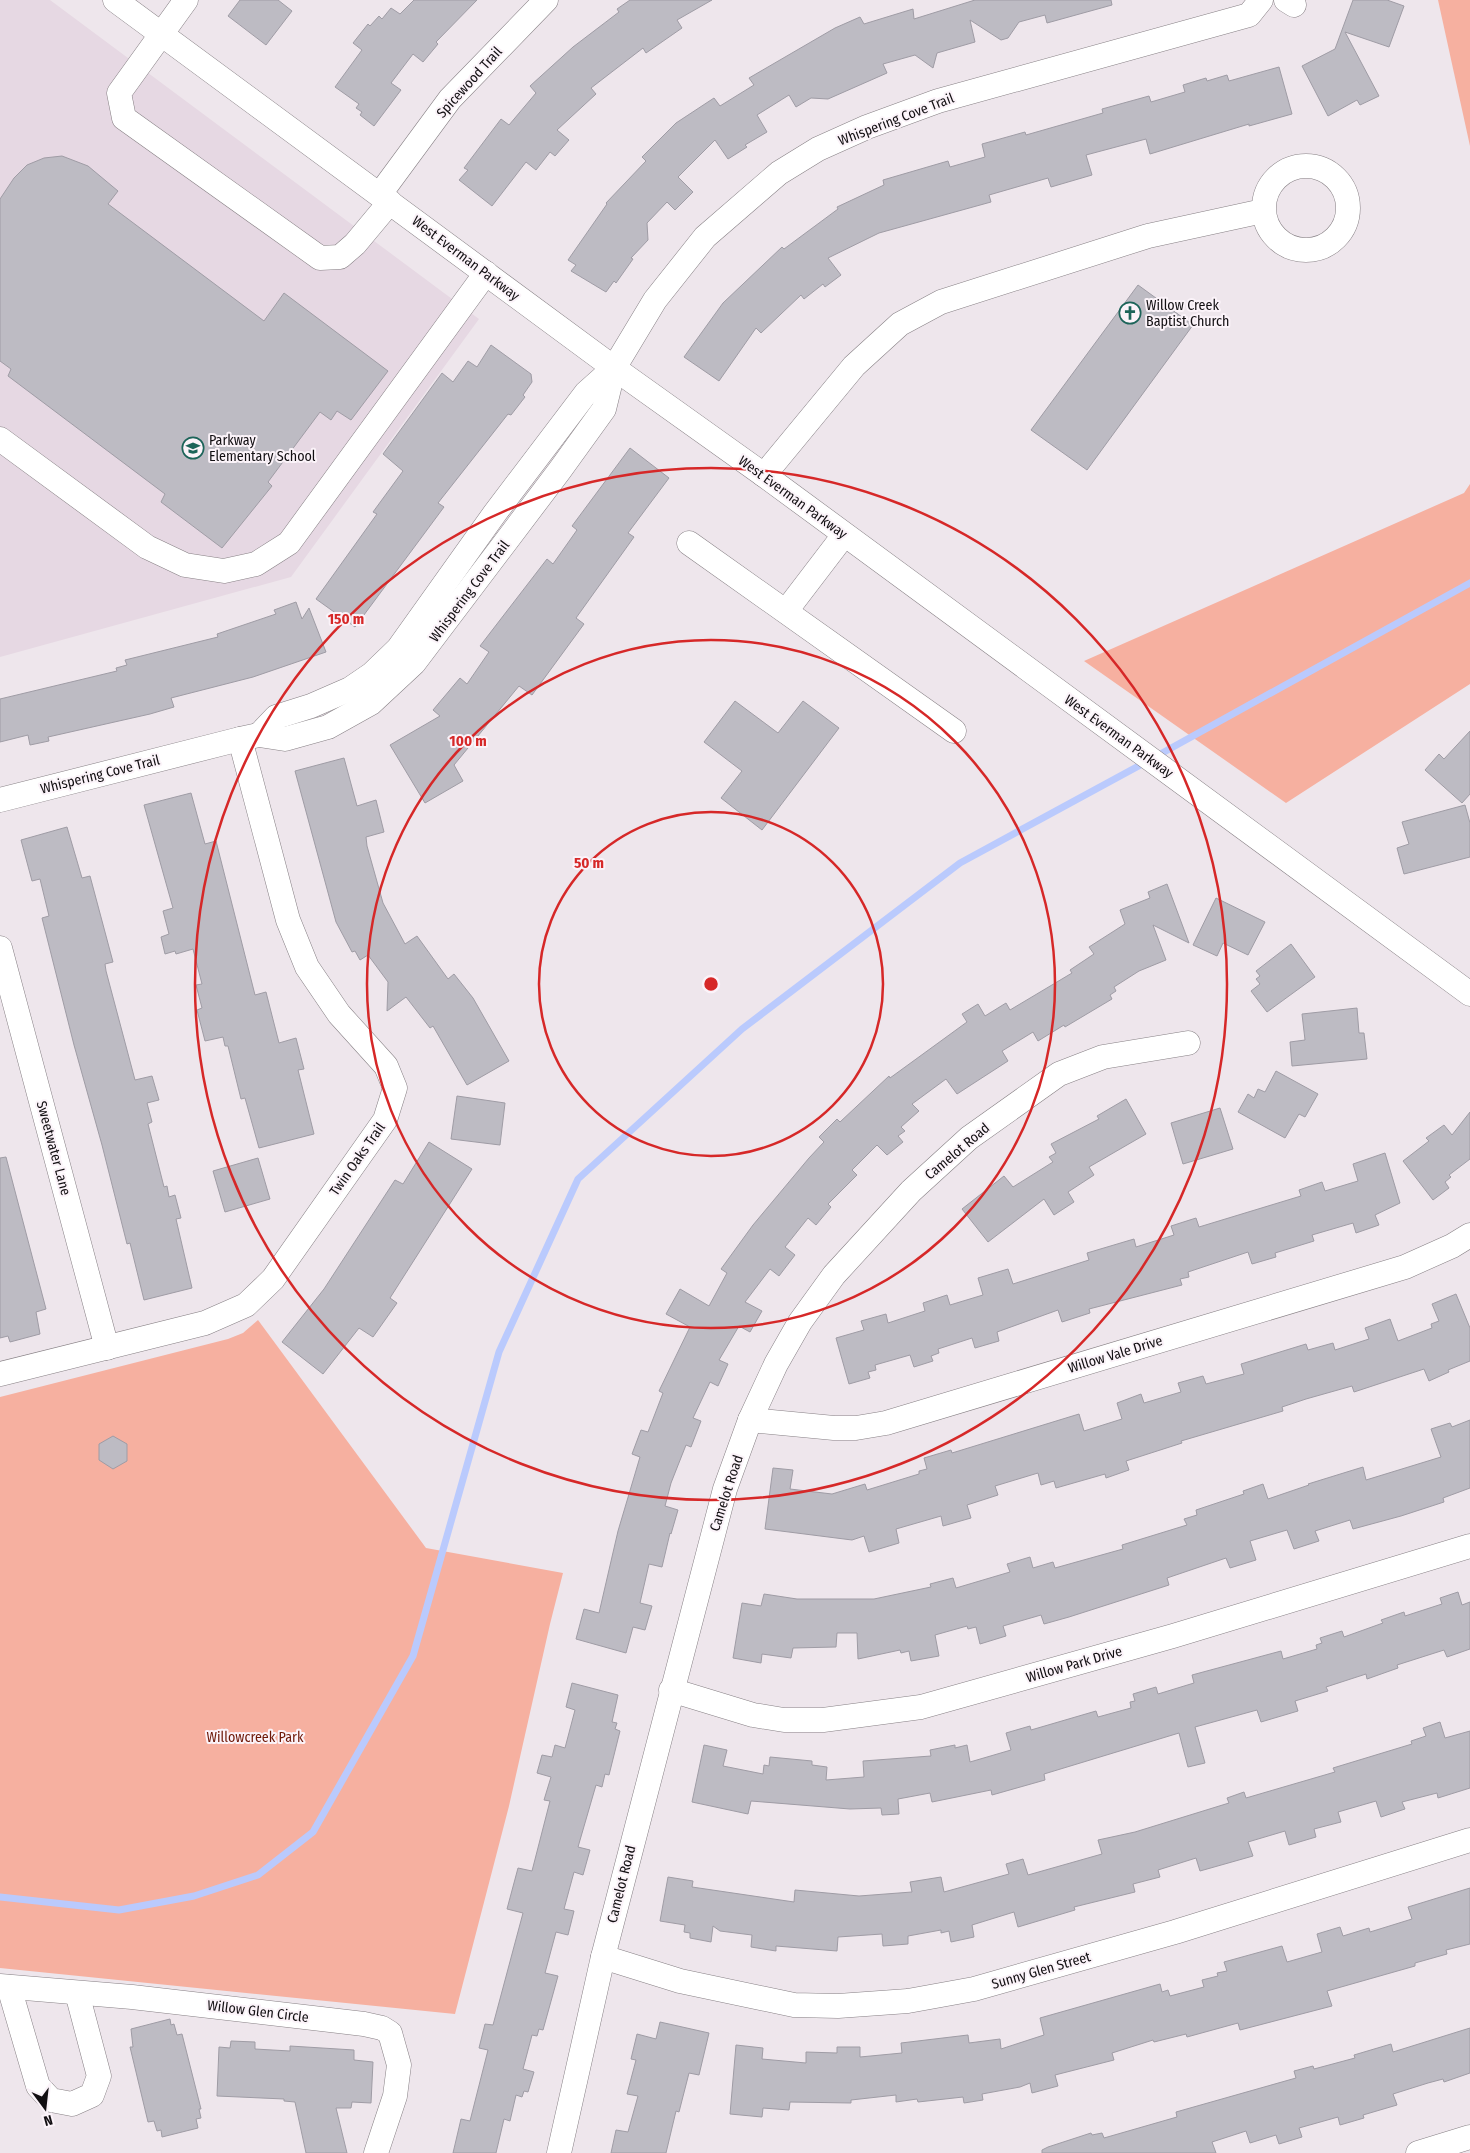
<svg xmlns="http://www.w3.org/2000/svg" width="1470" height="2153" font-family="'Fira Sans Condensed',sans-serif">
  <rect width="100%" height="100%" fill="#eee6ec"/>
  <polygon fill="#e6d8e3" points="0,0 50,0 479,319 291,577 0,657"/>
  <g fill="#f6b0a0">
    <polygon points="1438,0 1470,0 1470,146"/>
    <polygon points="1470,484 1470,684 1286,803 1084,661 1464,493"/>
    <polygon points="258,1320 426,1548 563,1573 550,1624 509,1806 455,2014 0,1968 0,1397 228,1339 243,1333"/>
  </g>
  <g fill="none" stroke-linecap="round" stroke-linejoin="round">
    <g stroke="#bacafd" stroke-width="7">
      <polyline points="1155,757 1470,583"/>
      <polyline points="0,1897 119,1910 194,1896 258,1875 313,1832 413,1656 499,1352 578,1179 742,1029 960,863 1146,762"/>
    </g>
  </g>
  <g fill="#bdbbc3" stroke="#9f9ca5">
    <polygon points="240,0 278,0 292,11 266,45 228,16"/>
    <polygon points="414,0 477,0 436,42 438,44 423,62 413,54 391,83 401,90 374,126 360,115 362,112 356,108 359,104 335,87 362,50 353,43 368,24 370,26 379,16 382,19 391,8 400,14"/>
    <polygon points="630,0 712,0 677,20 682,28 646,53 643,48 591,88 596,94 557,130 569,140 555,156 550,152 536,170 526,162 492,206 459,180 468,170 464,168 501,119 509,125 536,93 530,86 573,47 619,12 617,9"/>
    <polygon points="975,0 1111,0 1112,5 1047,23 1045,15 1019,22 1008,38 1001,40 970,20 975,42 937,53 933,68 915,55 883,64 887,73 828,99 811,98 796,107 789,95 757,115 767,132 745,145 747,147 728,159 715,140 678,177 693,192 675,210 667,202 647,223 648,240 631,258 633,259 616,283 614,281 606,292 571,271 576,265 568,260 607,204 606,203 646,161 642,157 676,123 714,98 720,106 754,85 749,78 835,28 860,17 864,24 913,9 914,19"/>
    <polygon points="1353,0 1387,0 1404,6 1389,47 1345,32 1379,96 1360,105 1357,100 1328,116 1302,66 1335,49"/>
    <polygon points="1279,67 1292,114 1249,126 1249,124 1150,154 1146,139 1086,155 1092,175 1051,187 1048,178 989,195 991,202 879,233 828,258 841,275 825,287 823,284 804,299 801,295 761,333 756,328 719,381 684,357 723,303 782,247 784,249 838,209 837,207 884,185 883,180 948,161 950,167 985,157 982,144 1025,132 1026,135 1103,113 1102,109 1149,96 1151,102 1185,92 1183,85 1206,78 1207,81 1227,75 1229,81"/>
    <polygon points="62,156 88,166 118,191 108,204 264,321 284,293 388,371 351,420 337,411 331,420 320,412 268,482 272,486 222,548 161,502 165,494 8,376 11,369 0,361 0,199 14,178 27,165 44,158"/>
    <polygon points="1138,285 1193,325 1087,470 1031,430"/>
    <polygon points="491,345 531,374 532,382 523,395 525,397 511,415 508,414 438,503 444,507 355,627 316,599 377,514 373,512 403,471 383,454 442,373 453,382 468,361 477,367"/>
    <polygon points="630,448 669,478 628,533 634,537 576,618 584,624 532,695 519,686 454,765 463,781 425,803 390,745 440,716 433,710 460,678 467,684 489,652 480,646 547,559 553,564 577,530 572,526"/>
    <polygon points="296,602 302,619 309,608 326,652 253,677 171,698 174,707 150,714 48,737 49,741 30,745 28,735 0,742 0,699 117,671 116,668 127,665 125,660 218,637 217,634 276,614 274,610"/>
    <polygon points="735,701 778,733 803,701 839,728 762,830 721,798 742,771 704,742"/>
    <polygon points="1470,731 1470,794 1462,803 1425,770 1439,754 1444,759"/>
    <polygon points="344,758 357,806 376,800 384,832 366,837 367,846 383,903 405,944 417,936 448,979 454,974 473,998 509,1061 467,1085 433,1026 430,1028 406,997 387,1011 388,982 368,955 360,960 355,951 352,952 336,922 295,771"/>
    <polygon points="191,793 205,844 216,841 255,995 266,992 279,1043 296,1038 304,1069 298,1070 314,1134 259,1148 245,1098 241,1099 228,1046 225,1046 223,1037 205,1041 197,1010 202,1008 196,985 202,984 193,949 176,954 175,951 165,954 161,937 169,934 163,911 173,908 144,805"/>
    <polygon points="1465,805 1470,823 1470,857 1404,874 1397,848 1409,844 1402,822"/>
    <polygon points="67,827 82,878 90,876 113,962 105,964 106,971 135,1080 152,1076 159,1100 147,1103 152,1122 148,1124 164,1187 167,1186 169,1197 175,1195 181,1218 176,1219 192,1288 144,1300 130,1243 127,1244 102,1145 74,1045 42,918 49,916 40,879 32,881 21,840"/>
    <polygon points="1167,884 1189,943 1153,925 1166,960 1139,971 1114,987 1116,991 1110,995 1112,999 1065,1027 1064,1025 1038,1041 1033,1032 1002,1051 1008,1061 957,1094 946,1079 912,1104 919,1111 901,1127 905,1131 898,1136 903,1142 887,1155 877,1145 852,1170 857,1175 828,1204 831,1207 816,1225 808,1218 785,1247 795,1255 779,1276 770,1269 745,1302 762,1311 750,1332 739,1326 719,1360 728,1364 718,1386 710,1382 693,1418 701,1421 691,1447 686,1445 671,1483 665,1506 678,1510 671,1534 670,1533 662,1567 649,1564 640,1603 652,1606 645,1630 633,1627 626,1653 576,1639 584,1609 599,1613 618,1531 640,1457 632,1454 641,1430 648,1432 663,1393 659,1391 690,1327 666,1314 680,1289 709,1306 727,1273 721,1269 753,1225 809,1158 824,1142 819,1137 837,1119 840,1122 889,1076 890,1078 967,1022 962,1014 978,1004 985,1016 1006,1003 1010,1010 1072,973 1070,970 1094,954 1089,947 1125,924 1120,910 1150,898 1148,892"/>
    <polygon points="1216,898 1265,922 1248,955 1223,943 1217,956 1193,945"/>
    <polygon points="1291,944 1315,977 1267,1012 1251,991 1260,984 1256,979 1260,976 1256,971"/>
    <polygon points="1357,1008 1359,1033 1364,1033 1367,1059 1292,1066 1290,1042 1305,1040 1302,1014"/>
    <polygon points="1276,1071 1318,1094 1305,1117 1299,1114 1285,1138 1238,1112 1248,1094 1254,1098 1258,1089 1265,1092"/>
    <polygon points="457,1096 505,1103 500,1145 451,1139"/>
    <polygon points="1126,1099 1146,1134 1089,1167 1094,1175 1068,1192 1074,1202 1054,1215 1044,1199 988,1242 962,1209 1004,1176 1013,1187 1053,1162 1049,1157 1056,1153 1051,1144 1099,1119 1097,1116"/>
    <polygon points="1220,1108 1233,1149 1183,1164 1171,1123"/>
    <polygon points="1470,1112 1470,1159 1449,1175 1451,1177 1445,1182 1449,1188 1433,1200 1403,1161 1429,1141 1426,1138 1444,1125 1452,1135"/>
    <polygon points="429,1142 472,1169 390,1298 397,1303 373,1337 359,1328 323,1374 282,1342 324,1289 395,1180 403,1184"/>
    <polygon points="1385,1153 1400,1203 1375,1215 1379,1225 1356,1233 1353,1223 1312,1235 1314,1241 1275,1253 1276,1257 1252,1264 1248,1252 1188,1272 1189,1277 1180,1279 1182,1285 1089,1309 1090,1313 1062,1322 1058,1310 997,1332 999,1341 975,1348 972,1338 938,1349 939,1353 931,1356 933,1361 914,1367 910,1355 875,1365 876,1370 868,1372 870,1378 849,1384 836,1338 864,1330 861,1321 886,1314 888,1323 925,1311 923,1303 947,1295 950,1305 983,1295 978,1278 1008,1269 1013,1284 1089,1260 1087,1253 1134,1239 1136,1247 1174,1235 1171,1226 1196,1218 1199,1227 1301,1196 1299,1190 1322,1182 1325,1191 1358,1181 1353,1164"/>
    <polygon points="6,1157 46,1309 36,1312 40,1334 10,1342 8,1336 0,1338 0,1158"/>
    <polygon points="258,1158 270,1199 225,1212 213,1171"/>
    <polygon points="1456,1294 1470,1328 1470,1361 1448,1370 1449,1372 1429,1381 1424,1369 1354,1392 1352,1386 1306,1399 1282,1407 1283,1411 1181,1441 1182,1443 1126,1461 1129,1470 1106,1478 1105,1474 1056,1488 1054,1481 1041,1485 1038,1473 995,1486 998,1495 967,1505 971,1518 943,1526 941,1516 896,1529 899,1543 869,1552 864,1536 852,1540 765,1529 773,1468 793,1470 790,1489 832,1494 865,1484 867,1490 919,1474 919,1471 927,1469 924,1458 951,1450 952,1453 1079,1414 1084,1431 1122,1419 1117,1403 1141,1394 1144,1403 1181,1392 1178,1383 1203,1376 1206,1384 1244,1374 1241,1364 1306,1344 1308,1350 1333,1343 1335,1350 1369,1339 1365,1328 1390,1319 1398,1341 1432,1328 1431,1324 1439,1321 1432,1304"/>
    <polygon points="1470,1420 1470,1488 1443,1498 1444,1502 1401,1516 1353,1529 1350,1520 1315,1531 1319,1541 1294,1549 1287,1530 1250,1541 1256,1560 1230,1568 1226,1558 1167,1578 1169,1585 1069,1617 1044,1624 1041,1615 1003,1626 1006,1636 980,1644 976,1627 968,1629 967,1626 935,1635 939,1656 911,1661 909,1651 901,1653 900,1650 858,1659 857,1633 837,1633 836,1647 793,1648 791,1658 762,1654 761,1663 733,1658 742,1603 761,1606 764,1594 797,1599 874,1599 931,1587 930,1584 953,1578 956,1588 1010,1572 1007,1564 1030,1557 1033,1568 1053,1562 1055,1568 1123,1549 1122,1545 1187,1525 1184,1519 1197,1515 1196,1510 1244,1494 1243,1491 1263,1484 1268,1499 1309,1485 1308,1484 1363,1467 1366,1480 1441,1457 1431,1429 1450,1423 1452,1427"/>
    <polygon points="113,1436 127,1444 127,1461 113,1469 99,1460 99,1444"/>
    <polygon points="1458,1592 1462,1605 1470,1602 1470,1649 1447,1657 1444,1650 1397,1665 1398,1668 1367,1679 1366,1674 1326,1687 1328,1691 1295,1701 1298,1711 1261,1722 1257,1710 1195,1727 1205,1763 1188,1767 1179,1733 1044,1774 1045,1780 992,1795 991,1790 932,1802 930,1793 898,1799 899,1814 882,1815 881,1808 850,1809 751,1801 748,1814 692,1802 704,1745 727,1750 723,1766 763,1774 764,1765 769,1766 770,1757 812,1761 812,1765 827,1767 826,1780 864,1777 863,1761 931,1756 930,1750 955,1745 955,1748 967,1745 970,1762 1011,1750 1006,1733 1030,1726 1031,1730 1096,1711 1098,1717 1131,1708 1130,1702 1135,1701 1133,1694 1156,1687 1158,1694 1194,1683 1192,1675 1281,1651 1283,1659 1317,1649 1316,1645 1322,1643 1320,1638 1342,1631 1344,1637 1383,1623 1381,1620 1404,1612 1405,1616 1442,1604 1440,1598"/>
    <polygon points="572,1683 618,1695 612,1722 617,1723 615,1729 620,1731 609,1775 605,1774 602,1787 596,1785 578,1847 590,1850 583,1875 574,1872 564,1909 574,1911 568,1935 556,1932 545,1973 558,1976 543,2030 539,2029 537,2036 532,2035 523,2069 534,2072 528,2092 524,2091 522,2097 516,2095 510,2121 504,2119 496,2153 453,2153 461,2119 470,2121 488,2050 479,2048 485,2024 493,2025 523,1913 507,1909 518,1868 532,1871 550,1801 544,1800 551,1777 537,1773 542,1755 552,1757 555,1745 565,1748 575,1710 566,1707"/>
    <polygon points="1440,1722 1445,1738 1470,1731 1470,1788 1438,1798 1437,1793 1402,1802 1405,1809 1381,1817 1376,1801 1338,1812 1341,1822 1314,1829 1316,1837 1289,1845 1285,1831 1248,1842 1253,1856 1200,1871 1196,1858 1158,1870 1160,1877 1133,1884 1135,1892 1074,1907 1075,1910 1018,1927 1014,1912 972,1925 974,1937 951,1942 949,1931 941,1933 941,1930 908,1936 908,1944 883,1946 882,1934 838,1937 837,1951 776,1946 776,1951 751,1947 752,1935 720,1931 713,1926 711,1942 690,1938 690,1933 684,1932 685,1925 660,1921 668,1877 693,1881 692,1887 794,1902 795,1890 859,1896 912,1892 910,1882 941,1877 944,1892 1009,1874 1006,1864 1023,1859 1028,1875 1102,1854 1098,1840 1135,1832 1229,1803 1227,1798 1244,1792 1246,1798 1335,1772 1333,1768 1412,1744 1411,1741 1426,1736 1423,1728"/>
    <polygon points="1470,1888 1470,1944 1446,1950 1447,1954 1415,1963 1415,1966 1327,1991 1332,2006 1240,2030 1238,2023 1187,2037 1186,2034 1154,2042 1153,2040 1112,2053 1114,2060 1055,2075 1058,2086 1032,2093 1030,2083 1020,2087 982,2094 983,2100 964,2103 963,2097 918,2102 917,2099 896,2102 896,2095 851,2100 851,2103 790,2102 789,2110 763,2108 762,2117 730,2114 736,2045 763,2048 762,2059 806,2063 806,2052 837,2053 837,2047 860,2047 860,2057 902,2053 901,2043 968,2035 969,2043 1000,2039 1001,2049 1044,2035 1040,2018 1160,1984 1162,1992 1168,1990 1170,1996 1204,1987 1202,1980 1218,1976 1217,1973 1227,1971 1224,1962 1282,1946 1287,1962 1322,1952 1317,1934 1340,1927 1343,1936 1369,1928 1370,1932 1412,1919 1408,1907"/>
    <polygon points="170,2019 171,2025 174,2024 177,2035 182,2034 201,2109 199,2109 201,2118 196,2119 198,2128 162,2137 161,2130 157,2131 154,2121 148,2122 130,2047 133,2047 131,2029"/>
    <polygon points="660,2022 709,2033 699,2075 689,2073 679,2112 676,2111 666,2153 611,2153 616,2130 628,2132 638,2096 627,2094 636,2060 631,2059 637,2034 656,2039"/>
    <polygon points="1470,2028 1470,2073 1444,2082 1443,2079 1428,2083 1393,2094 1397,2105 1363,2115 1364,2118 1340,2125 1338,2117 1299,2128 1302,2137 1279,2144 1276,2135 1250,2143 1246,2131 1212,2142 1216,2153 1042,2153 1042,2150 1048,2147 1091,2133 1092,2135 1102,2133 1104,2138 1177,2117 1176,2112 1296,2078 1294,2071 1313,2066 1314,2069 1355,2058 1354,2055 1391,2044 1393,2052"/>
    <polygon points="231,2041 255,2042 255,2049 290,2051 290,2046 354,2050 354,2060 373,2062 371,2103 352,2102 351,2108 336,2108 347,2153 306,2153 295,2102 284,2101 284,2099 217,2096 219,2047 230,2048"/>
  </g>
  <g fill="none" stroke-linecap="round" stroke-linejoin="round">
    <g stroke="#878085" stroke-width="25">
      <g id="minor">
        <polyline points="115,0 614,368 764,475 1470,994"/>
        <polyline points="186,0 119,93 124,118 320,258 340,257 355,244 390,202"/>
        <polyline points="1286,0 1294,5"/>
        <circle cx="1306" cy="208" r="42"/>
        <polyline points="380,194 450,99 546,0"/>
        <polyline points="0,439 147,547 185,565 224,571 256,564 289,543 486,273"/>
        <polyline points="764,475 854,366 900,324 941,302 1148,236 1263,211"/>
        <polyline points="689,543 954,731"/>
        <polyline points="786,611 844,535"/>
        <polyline points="259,735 276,717 311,706 350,689 372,674 398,649 495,513 586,393 614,368"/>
        <polyline points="0,800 240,739 259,735 285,739 328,727 371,703 414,663 560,470 604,409 614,368 655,300 705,237 779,173 818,149 867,127 938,101 1249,15 1261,0"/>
        <polyline points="0,948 107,1348"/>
        <polyline points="0,1374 205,1323 246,1305 273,1279 385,1120 395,1088 386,1066 339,1014 307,967 288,920 240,739"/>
        <polyline points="750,1420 834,1428 856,1428 886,1423 1405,1267 1452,1246 1470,1235"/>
        <polyline points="671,1690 753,1715 784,1720 823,1720 921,1707 1173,1636 1470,1546"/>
        <polyline points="603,1957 680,1981 794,2005 838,2006 908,2001 974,1989 1175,1932 1470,1840"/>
        <polyline points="0,1986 132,1997 364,2024 382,2028 390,2033 399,2065 395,2096 376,2153"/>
        <polyline points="9,1987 38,2086 51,2100 72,2104 92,2095 99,2076 77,1993"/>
        <polyline points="559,2153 603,1957 725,1489 750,1420 776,1364 800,1322 834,1275 911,1191 969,1138 1059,1074 1103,1057 1188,1043"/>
        <polyline points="1418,2153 1470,2137"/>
      </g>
    </g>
    <use href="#minor" stroke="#fff" stroke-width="24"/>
  </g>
  <g fill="none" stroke="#d62828" stroke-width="2.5">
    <circle cx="711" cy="984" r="172"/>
    <circle cx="711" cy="984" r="344"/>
    <circle cx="711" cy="984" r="516"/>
  </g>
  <defs>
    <g id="church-ring" transform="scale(1.125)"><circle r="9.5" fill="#fbf3f9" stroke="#1c6459" stroke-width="1.5"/><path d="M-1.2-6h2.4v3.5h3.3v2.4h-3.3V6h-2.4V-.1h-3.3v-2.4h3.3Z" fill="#1c6459"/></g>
    <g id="school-ring" transform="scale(1.125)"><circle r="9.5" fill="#fbf3f9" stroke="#1c6459" stroke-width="1.5"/><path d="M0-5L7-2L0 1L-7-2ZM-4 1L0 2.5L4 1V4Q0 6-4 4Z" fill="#1c6459"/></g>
  </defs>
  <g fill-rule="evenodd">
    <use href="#church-ring" x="1130" y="313"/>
    <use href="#school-ring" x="193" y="448"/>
  </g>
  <g text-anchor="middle" stroke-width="4" stroke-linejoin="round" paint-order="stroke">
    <g font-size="14" fill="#120f12" stroke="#fbf3f9">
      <text transform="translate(469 82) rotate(-48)" y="5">Spicewood Trail</text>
      <text transform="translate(896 119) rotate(-21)" y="5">Whispering Cove Trail</text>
      <text transform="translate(466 258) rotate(37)" y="5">West Everman Parkway</text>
      <text transform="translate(793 497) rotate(36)" y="5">West Everman Parkway</text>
      <text transform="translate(469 591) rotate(-53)" y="5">Whispering Cove Trail</text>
      <text transform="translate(1119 736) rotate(36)" y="5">West Everman Parkway</text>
      <text transform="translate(100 774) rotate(-14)" y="5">Whispering Cove Trail</text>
      <text transform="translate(54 1148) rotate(75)" y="5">Sweetwater Lane</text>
      <text transform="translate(957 1151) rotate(-40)" y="5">Camelot Road</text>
      <text transform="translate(357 1159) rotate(-55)" y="5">Twin Oaks Trail</text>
      <text transform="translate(1115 1354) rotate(-17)" y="5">Willow Vale Drive</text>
      <text transform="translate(726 1493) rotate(-72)" y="5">Camelot Road</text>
      <text transform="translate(1074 1664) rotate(-16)" y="5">Willow Park Drive</text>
      <text transform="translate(621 1884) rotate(-76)" y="5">Camelot Road</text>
      <text transform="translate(1041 1970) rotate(-16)" y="5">Sunny Glen Street</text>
      <text transform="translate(258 2011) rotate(7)" y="5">Willow Glen Circle</text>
    </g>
    <g font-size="14" fill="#120f12" stroke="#fbf3f9" text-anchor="start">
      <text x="1146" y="310">Willow Creek<tspan x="1146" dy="16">Baptist Church</tspan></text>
      <text x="209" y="445">Parkway<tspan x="209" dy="16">Elementary School</tspan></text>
    </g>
    <g font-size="14" fill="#6e1807" stroke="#fbf3f9">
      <text x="255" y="1742">Willowcreek Park</text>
    </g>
  </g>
  <circle cx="711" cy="984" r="8" fill="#d62828" stroke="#fbf3f9" stroke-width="2.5"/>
  <g font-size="15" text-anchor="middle" font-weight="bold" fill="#d62828" stroke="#fbf3f9" stroke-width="4" stroke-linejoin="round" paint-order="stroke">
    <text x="346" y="624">150 m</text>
    <text x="468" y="746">100 m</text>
    <text x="589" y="868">50 m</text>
  </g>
  <g transform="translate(45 2108) rotate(165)" stroke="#fbf3f9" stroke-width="4" paint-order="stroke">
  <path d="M0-4L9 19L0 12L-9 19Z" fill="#120f12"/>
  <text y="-8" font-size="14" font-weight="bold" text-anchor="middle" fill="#120f12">N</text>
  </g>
</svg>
